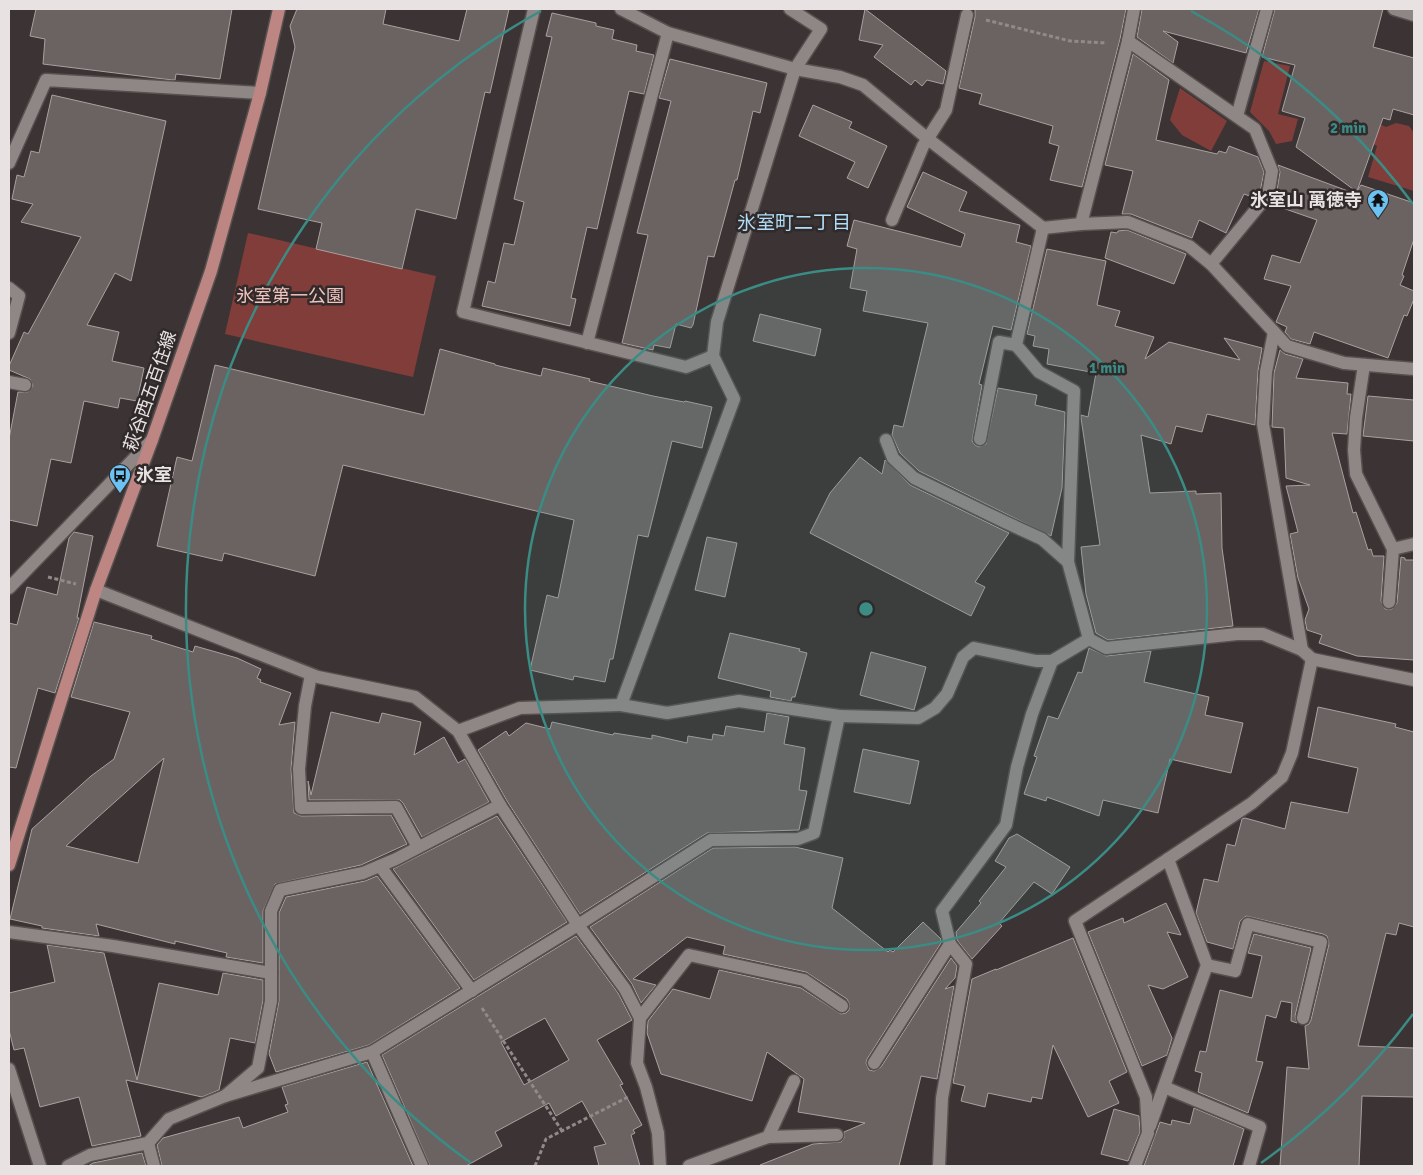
<svg xmlns="http://www.w3.org/2000/svg" width="1423" height="1175" font-family="Signika,'Noto Sans JP',sans-serif">
  <rect width="100%" height="100%" fill="#3c3434"/>
  <g fill="#813d39">
    <polygon points="1264,61 1290,66 1278,114 1298,119 1292,141 1276,144 1269,131 1250,112"/>
    <polygon points="1180,88 1227,121 1211,151 1182,135 1170,120"/>
    <polygon points="1363,117 1386,127 1396,123 1409,126 1414,133 1414,191 1368,177 1377,146 1357,135"/>
    <polygon points="248,233 436,276 413,377 225,334"/>
  </g>
  <g fill="#6b6362" stroke="#a9a09f" fill-rule="evenodd">
    <polygon points="36,9 232,9 220,79 176,74 175,80 172,80 43,64 45,39 30,36"/>
    <polygon points="297,9 386,9 383,24 459,41 467,9 509,9 490,93 485,92 456,219 416,209 402,269 316,249 322,223 258,209 295,47 290,26"/>
    <polygon points="865,9 946,71 943,84 927,80 922,86 915,80 911,85 874,57 883,45 859,40"/>
    <polygon points="975,9 1126,9 1120,39 1082,187 1050,180 1059,146 1049,143 1053,126 979,104 982,94 959,88 975,17"/>
    <polygon points="1142,9 1259,9 1246,53 1163,31 1178,42 1173,63 1137,37"/>
    <polygon points="1275,9 1383,9 1373,47 1414,58 1414,115 1393,109 1390,120 1383,118 1357,191 1361,185 1414,203 1414,239 1402,275 1404,276 1400,285 1414,291 1414,299 1407,316 1404,315 1388,358 1314,332 1310,344 1291,339 1285,332 1287,327 1276,322 1291,286 1264,279 1272,255 1300,263 1317,220 1271,204 1276,196 1280,172 1278,165 1356,194 1357,192 1296,147 1305,118 1282,111 1295,65 1262,57"/>
    <polygon points="552,13 596,23 596,26 614,30 612,39 637,45 636,51 654,55 644,94 629,91 597,229 587,227 571,298 576,299 570,326 482,306 488,281 495,283 504,243 514,245 524,202 514,199 552,37 546,36"/>
    <polygon points="1133,54 1169,80 1156,140 1217,154 1219,151 1226,153 1229,146 1258,157 1264,172 1260,192 1255,198 1244,194 1226,233 1199,220 1192,238 1131,214 1122,214 1133,171 1105,165"/>
    <polygon points="670,59 767,83 760,113 753,111 737,180 735,180 714,257 708,256 693,325 691,328 676,324 670,348 654,345 653,350 622,343 648,235 637,233 671,101 659,98"/>
    <polygon points="52,95 166,121 131,281 115,273 87,325 119,332 112,361 144,368 137,401 120,398 118,408 84,401 71,463 51,459 37,526 9,520 9,439 18,392 28,392 33,386 30,379 9,370 9,366 24,332 28,334 81,237 21,222 33,204 12,199 17,175 24,177 31,151 39,153"/>
    <polygon points="813,105 852,122 849,128 887,146 868,188 847,178 855,162 799,136"/>
    <polygon points="923,172 967,192 959,211 1020,225 1016,242 1031,246 1011,330 993,326 979,384 982,385 972,441 975,445 979,447 986,444 998,388 1037,395 1035,405 1065,412 1062,488 1051,536 919,471 900,453 892,435 894,425 903,427 928,323 863,311 867,291 850,288 857,249 847,246 854,220 961,247 965,234 907,207"/>
    <polygon points="1127,230 1186,254 1174,284 1105,258 1111,232 1117,233 1118,231"/>
    <polygon points="1047,249 1106,261 1097,305 1120,311 1115,326 1154,337 1145,359 1169,342 1240,360 1224,338 1262,348 1258,371 1255,425 1207,414 1202,432 1176,426 1171,444 1141,435 1150,493 1196,491 1196,494 1221,493 1222,548 1233,626 1108,640 1096,633 1086,594 1081,547 1100,545 1081,418 1081,415 1088,417 1096,373 1047,364 1049,349 1033,346 1035,336 1027,334"/>
    <polygon points="760,314 821,329 815,356 753,341"/>
    <polygon points="440,349 495,364 495,365 541,376 543,368 590,379 589,381 653,396 684,402 685,401 712,407 702,448 672,441 648,537 638,535 613,659 610,659 605,682 574,676 573,680 530,670 547,595 558,598 574,520 343,465 315,576 224,553 222,561 157,546 177,457 192,461 215,365 424,415"/>
    <polygon points="1280,350 1285,354 1303,359 1296,378 1348,383 1347,394 1351,394 1347,434 1332,433 1353,513 1356,512 1368,550 1371,549 1373,556 1384,556 1381,601 1385,609 1392,609 1397,603 1401,557 1405,558 1405,560 1414,560 1414,660 1357,656 1319,643 1322,635 1307,630 1305,620 1309,609 1298,578 1290,534 1298,532 1286,486 1310,485 1286,478 1284,428 1272,427 1274,373"/>
    <polygon points="1368,396 1414,400 1414,441 1363,436"/>
    <polygon points="860,457 882,474 885,460 910,485 1009,533 975,582 985,587 971,616 810,533 830,493"/>
    <polygon points="74,532 93,536 77,618 79,618 55,693 38,688 16,768 9,767 9,623 17,625 27,587 57,595 69,538"/>
    <polygon points="707,537 737,543 725,597 695,590"/>
    <path d="M94,622l58,14 -1,3 42,13 2,-6 42,12 24,11 -4,9 4,2 -1,2 31,11 -12,32 16,-3 -4,47 3,44 7,3 90,-1 16,29 -46,21 -86,19 -12,27v52l-37,-6 1,-4 -52,-12v3l-79,-20 3,12 -57,-8v-2l-32,-7 22,-90 59,-53 23,-17 16,-47 -59,-15zM164,758l-26,105 -72,-17 31,-28z"/>
    <polygon points="730,633 800,649 799,651 807,653 795,697 792,697 791,701 770,697 771,691 718,678"/>
    <polygon points="1089,648 1106,656 1151,651 1144,682 1209,697 1205,715 1243,723 1231,773 1170,759 1158,813 1103,800 1099,816 1047,797 1046,801 1024,794 1037,757 1034,756 1048,716 1058,719 1078,672 1082,673"/>
    <polygon points="871,652 926,667 914,710 860,695"/>
    <polygon points="1318,707 1396,724 1395,727 1414,732 1414,927 1399,923 1396,935 1386,933 1358,1046 1414,1048 1414,1097 1362,1096 1359,1166 1280,1166 1287,1067 1309,1069 1305,1026 1309,1024 1311,1020 1329,944 1327,936 1323,934 1246,916 1240,921 1233,949 1207,942 1196,913 1204,879 1218,882 1227,844 1235,846 1242,819 1245,818 1285,829 1291,802 1348,813 1358,768 1308,757"/>
    <polygon points="331,712 379,723 382,713 421,722 414,755 444,737 458,763 465,759 489,802 422,837 403,803 400,800 309,800 308,781 311,795"/>
    <polygon points="767,713 789,717 784,744 805,748 799,790 807,791 799,830 707,833 580,914 507,801 478,750 506,731 509,736 526,723 550,729 552,722 613,735 614,733 652,739 652,735 687,743 688,736 712,740 713,734 724,736 726,726 764,732"/>
    <polygon points="863,749 919,761 910,804 854,792"/>
    <polygon points="497,816 567,922 474,980 393,869"/>
    <polygon points="1017,834 1070,867 1052,894 1034,882 999,923 1002,926 972,959 957,940 956,932 981,903 979,901 1006,867 995,861 1009,838"/>
    <polygon points="795,847 843,858 832,908 888,952 890,950 893,952 923,922 941,939 941,943 867,1059 866,1063 869,1070 874,1071 881,1067 951,958 957,966 955,978 945,989 954,986 937,1079 921,1076 899,1166 760,1166 760,1165 813,1144 841,1142 844,1138 844,1132 865,1123 798,1112 804,1079 767,1052 752,1101 661,1074 647,1033 648,1021 673,989 710,999 719,970 801,988 841,1014 846,1013 849,1010 849,1003 847,999 806,972 723,954 725,946 687,937 633,979 656,985 641,1003 632,984 590,927 713,848"/>
    <polygon points="377,876 460,988 369,1045 276,1072 269,1054 279,1001 279,913 286,897 365,881"/>
    <polygon points="1166,903 1181,935 1167,932 1188,977 1163,989 1148,985 1172,1038 1167,1055 1142,1066 1088,932 1123,918 1124,923"/>
    <polygon points="1254,934 1311,948 1295,1016 1297,1023 1291,1021 1292,1003 1281,1001 1276,1018 1266,1015 1256,1061 1263,1062 1248,1113 1198,1092 1202,1073 1195,1071 1200,1051 1206,1052 1220,990 1252,998 1262,956 1248,953"/>
    <path d="M576,936l42,57 14,27 -35,20 26,44 -3,1 22,40 -9,5 2,3 -4,2 9,31h-41l-5,-19 12,-3 -24,-43 -26,15 -7,-13 -54,29 7,14 -36,20h-36l-48,-111zM545,1018l24,42 -45,25 -23,-43z"/>
    <polygon points="1073,938 1127,1072 1109,1081 1119,1103 1088,1117 1053,1045 1042,1099 1032,1097 1031,1102 988,1093 985,1107 961,1101 965,1086 953,1083 972,979 996,969 996,970"/>
    <polygon points="47,945 104,953 137,1080 159,983 218,995 223,973 263,980 263,1000 255,1043 230,1038 219,1090 202,1097 126,1080 141,1136 92,1146 79,1097 40,1107 24,1048 14,1050 9,1030 9,993 55,982"/>
    <polygon points="367,1062 413,1166 162,1166 157,1145 163,1138 239,1117 243,1128 288,1112 285,1105 288,1104 282,1087"/>
    <polygon points="1194,1108 1244,1129 1233,1166 1144,1166 1160,1122 1171,1125 1172,1120 1190,1124"/>
    <polygon points="1114,1109 1139,1116 1140,1132 1128,1161 1101,1154"/>
    <polygon points="142,1153 146,1166 88,1166 93,1163"/>
  </g>
  <g fill="none" stroke-linecap="round" stroke-linejoin="round">
    <g stroke="#56504f" stroke-width="15">
      <g id="minor">
        <polyline points="534,9 463,312 686,367 713,356"/>
        <polyline points="621,9 668,33 795,69 840,77 863,85 928,139 1043,228 1081,224 1128,222 1189,246 1211,264 1287,346 1344,363 1414,369"/>
        <polyline points="1394,9 1414,15"/>
        <polyline points="1128,41 1255,129 1272,171 1268,195 1211,264"/>
        <polyline points="1237,116 1267,9"/>
        <polyline points="9,163 46,80 260,93"/>
        <polyline points="892,220 923,146 946,110 967,15"/>
        <polyline points="1081,224 1128,41 1134,9"/>
        <polyline points="1043,228 1016,345 1039,372 1074,391 1068,562 1089,639 1106,648 1237,634 1263,634 1302,650 1312,659"/>
        <polyline points="9,288 19,296 9,333"/>
        <polyline points="1274,332 1266,372 1263,424 1302,650"/>
        <polyline points="587,343 668,33"/>
        <polyline points="1364,365 1356,418 1354,450 1356,474 1393,549 1389,602"/>
        <polyline points="9,382 25,385"/>
        <polyline points="980,439 999,342 1016,345"/>
        <polyline points="886,440 893,458 914,478 1005,522 1042,539 1068,562"/>
        <polyline points="1393,549 1414,544"/>
        <polyline points="9,588 152,440"/>
        <polyline points="96,590 318,677 415,697 458,731 500,805 578,925 625,989 640,1018 637,1063 646,1087 658,1133 660,1166"/>
        <polyline points="311,675 305,706 299,769 301,808 396,807 418,847"/>
        <polyline points="839,716 918,718 935,708 947,694 963,657 974,648 1036,661 1052,661"/>
        <polyline points="458,731 520,708 621,705"/>
        <polyline points="380,866 472,991"/>
        <polyline points="9,932 113,946 271,973"/>
        <polyline points="1207,965 1235,971 1248,924 1321,942 1303,1018"/>
        <polyline points="640,1018 689,955 804,980 842,1006"/>
        <polyline points="372,1052 422,1166"/>
        <polyline points="874,1063 950,944"/>
        <polyline points="9,1069 40,1166"/>
        <polyline points="1164,1087 1260,1127 1249,1166"/>
        <polyline points="225,1096 372,1052 578,925 711,840 798,839 814,833 839,716 739,701 667,713 621,705 734,399 713,356 717,322 795,69 821,29 790,9"/>
        <polyline points="1150,1126 1207,965 1168,859"/>
        <polyline points="768,1137 837,1135"/>
        <polyline points="148,1143 154,1166"/>
        <polyline points="68,1166 90,1155 148,1143 169,1119 225,1096 258,1068 271,1001 271,911 280,890 363,873 396,859 500,805"/>
        <polyline points="689,1166 768,1137 794,1081"/>
        <polyline points="939,1166 942,1098 966,964 950,944 942,911 1006,825 1017,767 1032,714 1052,661 1089,639"/>
        <polyline points="1135,1166 1148,1133 1146,1097 1075,921 1252,803 1282,777 1292,753 1312,659 1414,680"/>
      </g>
    </g>
    <g stroke="#56504f" stroke-width="15">
      <polyline id="major" points="9,865 96,590 152,440 211,271 260,93 279,9"/>
    </g>
    <g stroke="#918a8a" stroke-width="3" stroke-dasharray="4 2.5" stroke-linecap="butt">
      <polyline points="986,20 1070,41 1107,43"/>
      <polyline points="48,577 76,584"/>
      <polyline points="482,1008 562,1131"/>
      <polyline points="535,1166 546,1139 628,1097"/>
    </g>
    <use href="#minor" stroke="#8f8786" stroke-width="12"/>
    <use href="#major" stroke="#bd8682" stroke-width="12"/>
  </g>
  <circle cx="866" cy="609" r="341" fill="#3a8c85" fill-opacity=".12"/>
  <g fill="none" stroke="#3a8c85" stroke-width="2.5">
    <circle cx="866" cy="609" r="341"/>
    <path d="M1413 1014A681 681 0 0 1 1261 1163M471 1163A681 681 0 0 1 541 11M1191 11A681 681 0 0 1 1413 204"/>
  </g>
  <defs>
    <g id="temple-pin" transform="scale(1.125)"><path d="M0 17L-7.5 6A9.5 9.5 0 1 1 7.5 6Z" fill="#6cc2f3" stroke="#312a2a"/><path d="M0-6L5-2H3V0L6.5 2.5H4V6H1.5V3h-3V6H-4V2.5H-6.5L-3 0V-2H-5Z" fill="#111"/></g>
    <g id="bus-pin" transform="scale(1.125)"><path d="M0 17L-7.5 6A9.5 9.5 0 1 1 7.5 6Z" fill="#6cc2f3" stroke="#312a2a"/><path d="M-5-6H5V4H4V6H2V4H-2V6H-4V4H-5ZM-3.5-4V0h7V-4ZM-3.5 1.2v1.5H-2V1.2ZM2 1.2v1.5H3.5V1.2Z" fill="#111"/></g>
  </defs>
  <g fill-rule="evenodd">
    <use href="#temple-pin" x="1378" y="200"/>
    <use href="#bus-pin" x="120" y="475"/>
  </g>
  <g text-anchor="middle" stroke-width="5" stroke-linejoin="round" paint-order="stroke">
    <g font-size="18" font-weight="bold" fill="#e8e3e2" stroke="#312a2a" text-anchor="end">
      <text x="1362" y="206">氷室山 萬徳寺</text>
      <text x="136" y="481" text-anchor="start">氷室</text>
    </g>
    <g font-size="18" fill="#f0c4bf" stroke="#312a2a">
      <text x="290" y="302">氷室第一公園</text>
    </g>
    <g font-size="18" fill="#e8e3e2" stroke="#312a2a">
      <text transform="translate(150 391) rotate(-71)" y="6">萩谷西五百住線</text>
    </g>
    <g font-size="19" fill="#b0ddf8" stroke="#312a2a">
      <text x="794" y="229">氷室町二丁目</text>
    </g>
  </g>
  <circle cx="866" cy="609" r="8" fill="#3a8c85" stroke="#312a2a" stroke-width="2.5"/>
  <g font-size="15" text-anchor="middle" font-weight="bold" fill="#3a8c85" stroke="#312a2a" stroke-width="5" stroke-linejoin="round" paint-order="stroke">
    <text x="1348" y="133">2 min</text>
    <text x="1107" y="373">1 min</text>
  </g>
  <rect width="1423" height="1175" fill="none" stroke="#e8e3e2" stroke-width="20"/>
</svg>
